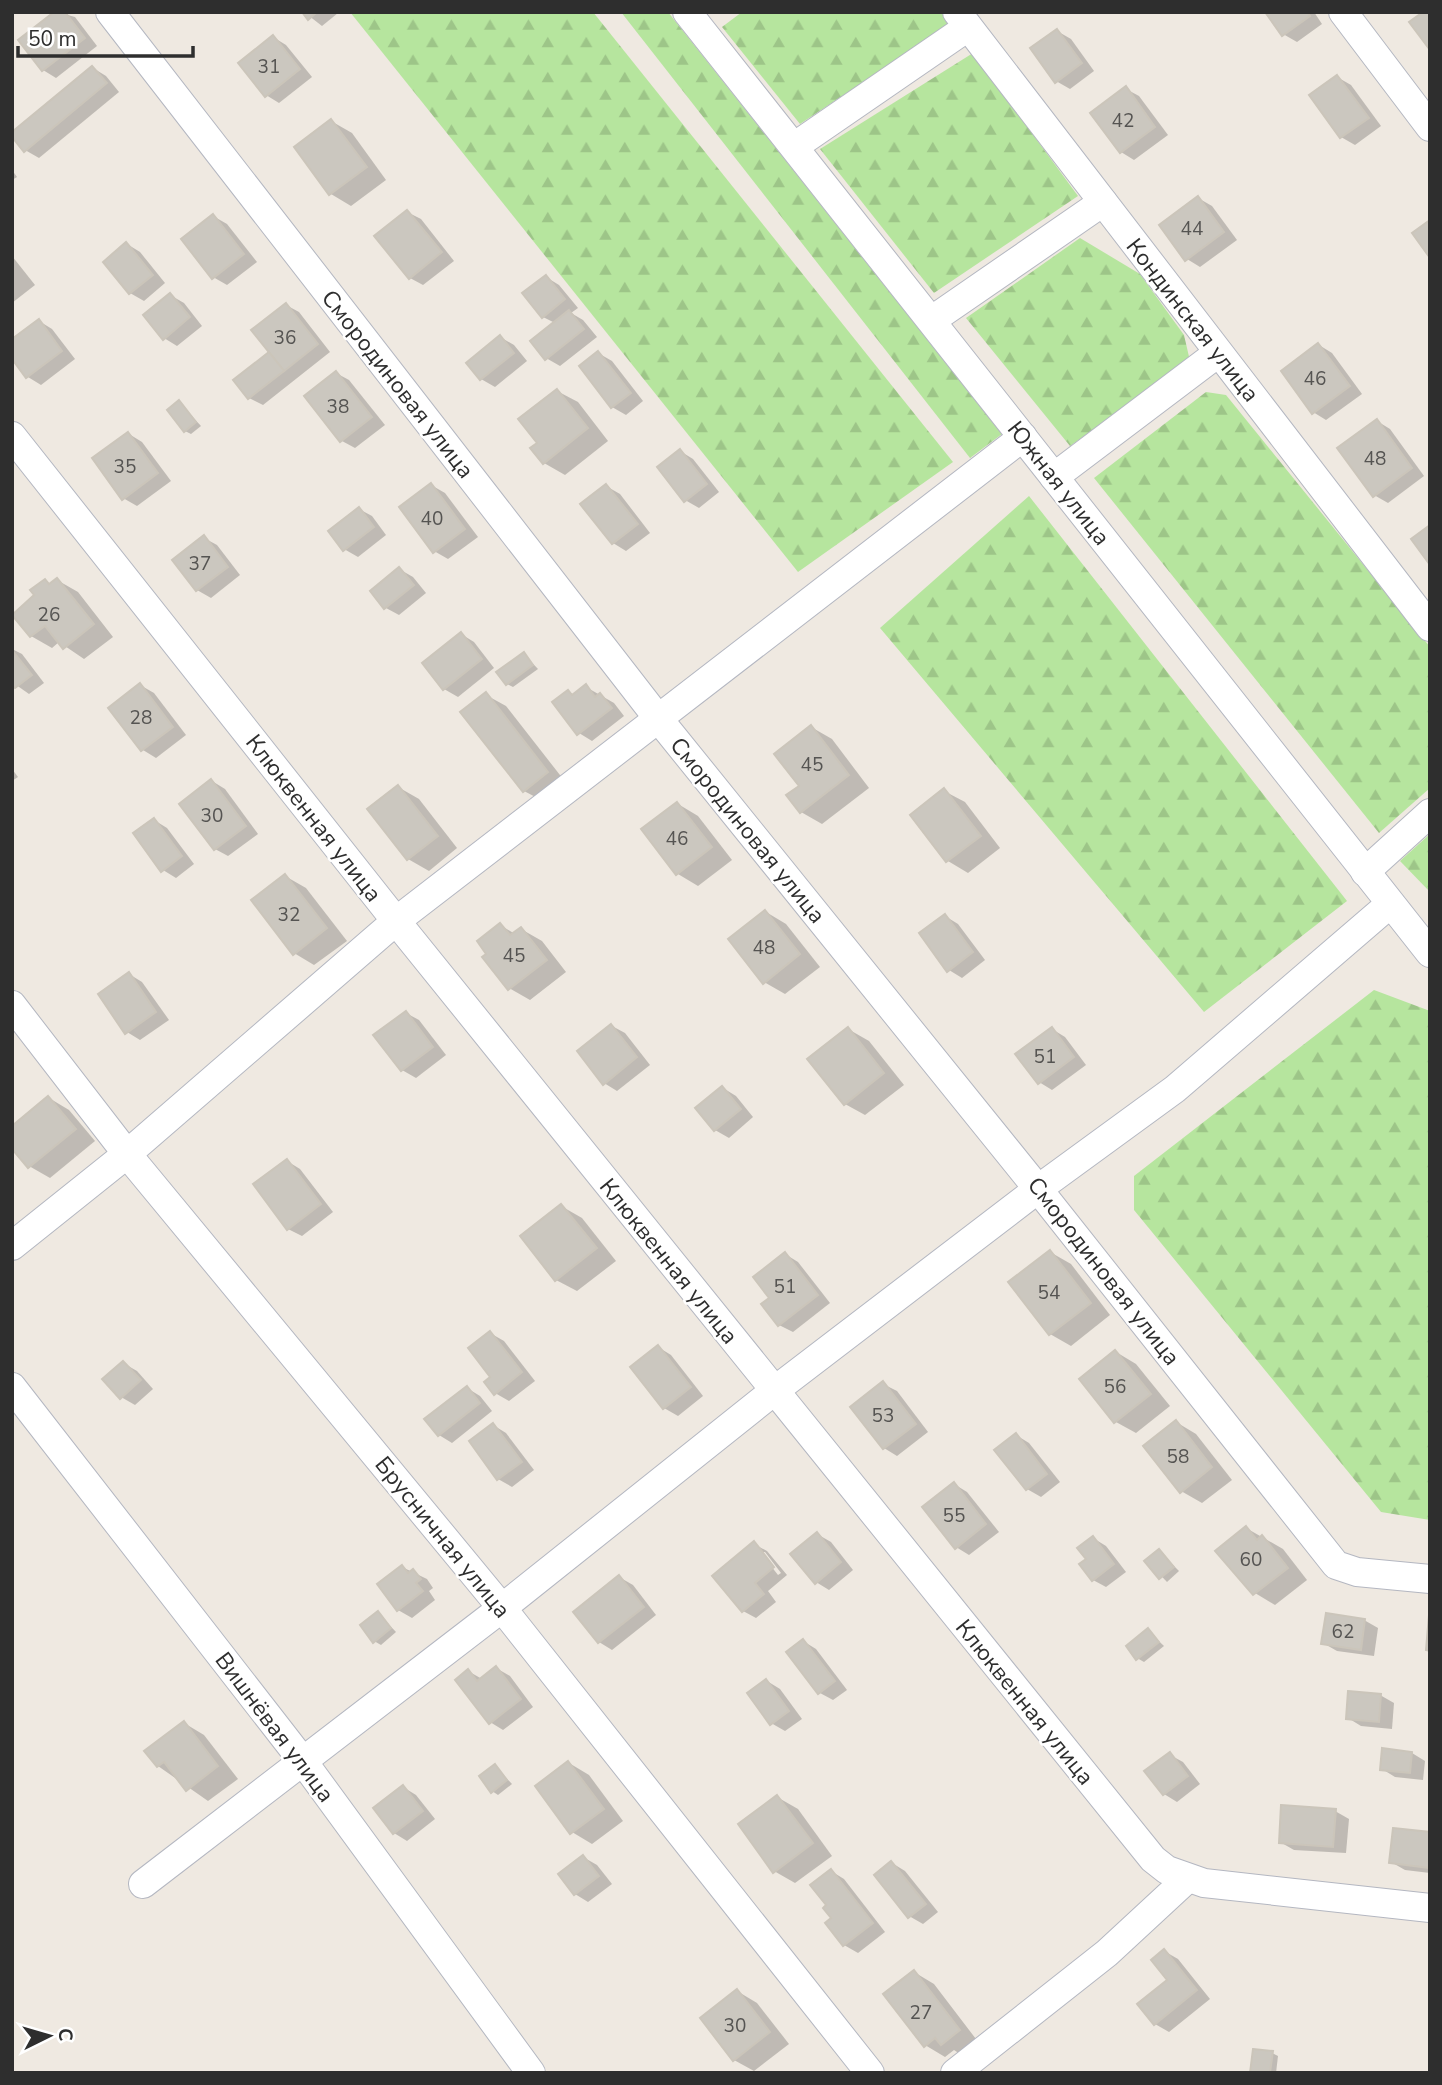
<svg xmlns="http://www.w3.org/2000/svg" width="1442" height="2085" font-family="'Nunito Sans',sans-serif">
  <defs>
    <pattern id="forest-firs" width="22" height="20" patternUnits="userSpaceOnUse" patternTransform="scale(1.75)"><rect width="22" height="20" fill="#b6e59e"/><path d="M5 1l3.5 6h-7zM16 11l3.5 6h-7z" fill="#9dc588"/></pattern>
  </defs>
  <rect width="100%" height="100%" fill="#efe9e1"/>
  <g fill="url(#forest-firs)">
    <polygon points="350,12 593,12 953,462 798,572"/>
    <polygon points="621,12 668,12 1002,434 970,458"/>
    <polygon points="742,12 941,12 949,25 800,124 722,27"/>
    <polygon points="973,53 1078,196 934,293 820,149"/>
    <polygon points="1080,238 1140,274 1184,335 1190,361 1070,446 966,318"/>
    <polygon points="1206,392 1226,395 1430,647 1430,788 1379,833 1094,478"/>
    <polygon points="1029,496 1347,901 1204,1012 880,628"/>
    <polygon points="1430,834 1430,892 1400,861"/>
    <polygon points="1374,990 1430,1011 1430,1520 1381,1512 1134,1210 1134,1176"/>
  </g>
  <g fill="#0003" fill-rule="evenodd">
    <polygon points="57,12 75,17 97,46 56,78 43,70"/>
    <polygon points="304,12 338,12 338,13 322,26"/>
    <polygon points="1263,12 1314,12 1322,24 1297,42 1283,34 1267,12"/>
    <polygon points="1057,31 1071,39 1094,71 1070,89 1056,81"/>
    <polygon points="273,37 286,45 312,77 279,103 266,95"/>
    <polygon points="93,68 106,76 119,92 39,158 25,150"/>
    <polygon points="1337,77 1351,85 1381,126 1355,145 1341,137"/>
    <polygon points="1126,89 1139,96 1168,135 1134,160 1121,152"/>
    <polygon points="331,121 352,133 386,180 351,206 331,194"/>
    <polygon points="12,170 17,177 12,180"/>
    <polygon points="1198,198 1212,206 1237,240 1200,267 1187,259"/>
    <polygon points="407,212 421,219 454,261 423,285 410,278"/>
    <polygon points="213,216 227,224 257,262 227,285 213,277"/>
    <polygon points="127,244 140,252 165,283 144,301 130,293 105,262"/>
    <polygon points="12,256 35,285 12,303"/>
    <polygon points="546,277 559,285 578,308 571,313 583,320 597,337 560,366 546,358 555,323 543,317"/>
    <polygon points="170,295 184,303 202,326 177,346 164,338"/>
    <polygon points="286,305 299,312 330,352 263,405 249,398 271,352"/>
    <polygon points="39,321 52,329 75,359 41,385 28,377 12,356"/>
    <polygon points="500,337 514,345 527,361 495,387 481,379"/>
    <polygon points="1319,345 1332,353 1362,394 1326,420 1313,412"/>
    <polygon points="598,353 612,361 643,401 626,415 612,407"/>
    <polygon points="336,373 349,380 385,425 355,448 342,441"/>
    <polygon points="557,391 578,402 608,441 565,475 544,463 540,443"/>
    <polygon points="179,402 201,426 191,434 185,431"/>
    <polygon points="1377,421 1390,429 1424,476 1388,503 1374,495"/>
    <polygon points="129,434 142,442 171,481 137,506 123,498"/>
    <polygon points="680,451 693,459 719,492 699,508 685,500"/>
    <polygon points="431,485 445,493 478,537 448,559 434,551"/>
    <polygon points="606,486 620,494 650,533 626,551 613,543"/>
    <polygon points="359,509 372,516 386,535 358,557 344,549"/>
    <polygon points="204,538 217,545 240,575 211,598 197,590"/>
    <polygon points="399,569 413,577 426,593 399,615 386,608 372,592"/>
    <polygon points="57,580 78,592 113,637 84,659 59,642 52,648 31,636 37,596 45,581 51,584"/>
    <polygon points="461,634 474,642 494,668 458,697 444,689"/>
    <polygon points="12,649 22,654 44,683 29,694 12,682"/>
    <polygon points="524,654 538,669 513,687 507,684"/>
    <polygon points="140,685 154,693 186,735 156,758 143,750 111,708"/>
    <polygon points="586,687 614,703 624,716 592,741 579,733 569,692 575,695"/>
    <polygon points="486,695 506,706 567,784 545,802 524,791"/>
    <polygon points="811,727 832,739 869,788 822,824 801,812 801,786"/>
    <polygon points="12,769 18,777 12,781"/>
    <polygon points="212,781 225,789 258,834 228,856 215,849"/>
    <polygon points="398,787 419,799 457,848 429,871 408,859"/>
    <polygon points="944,791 965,802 1000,848 968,873 948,861"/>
    <polygon points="678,804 698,816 732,860 698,886 678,874"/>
    <polygon points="154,820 167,828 194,864 176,878 163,870"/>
    <polygon points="285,876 306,888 347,941 314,965 294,953"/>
    <polygon points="766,912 786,924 820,967 785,994 764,982"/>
    <polygon points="945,916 958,924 985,960 962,978 949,970"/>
    <polygon points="500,925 515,934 521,929 542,941 566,972 530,1000 509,988"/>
    <polygon points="129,974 142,982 169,1020 140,1040 127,1032"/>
    <polygon points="406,1013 419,1020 446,1055 416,1078 402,1070"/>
    <polygon points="612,1026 625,1033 650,1065 617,1091 604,1083"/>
    <polygon points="848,1029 869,1041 904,1085 865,1115 845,1104"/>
    <polygon points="1052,1029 1065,1037 1086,1065 1052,1090 1039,1082"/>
    <polygon points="723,1088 736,1096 753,1117 729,1138 715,1130"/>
    <polygon points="49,1098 69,1110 95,1141 50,1178 29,1166"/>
    <polygon points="287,1161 300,1169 333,1212 302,1236 288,1229"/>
    <polygon points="561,1206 582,1218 616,1261 577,1291 556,1280"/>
    <polygon points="1050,1252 1071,1264 1110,1315 1071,1346 1050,1334"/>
    <polygon points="785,1254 798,1262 830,1303 793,1332 779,1325 772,1298"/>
    <polygon points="490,1333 504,1341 535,1381 509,1401 495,1393"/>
    <polygon points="658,1347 671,1355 703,1396 678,1416 664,1408"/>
    <polygon points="1116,1352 1136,1364 1170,1406 1136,1433 1116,1422"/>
    <polygon points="123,1363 137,1371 153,1389 135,1405 121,1397"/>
    <polygon points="883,1384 897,1391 928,1432 897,1456 884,1448"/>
    <polygon points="467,1388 480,1396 492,1411 452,1443 439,1435"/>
    <polygon points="1176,1422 1196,1434 1232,1480 1202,1503 1181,1491"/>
    <polygon points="493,1425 506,1433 534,1470 512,1487 498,1479"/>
    <polygon points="1016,1435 1029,1443 1060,1482 1041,1497 1027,1489"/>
    <polygon points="954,1484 967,1492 999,1532 969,1555 956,1547"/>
    <polygon points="1246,1528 1283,1549 1307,1580 1275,1605 1255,1593"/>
    <polygon points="817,1534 831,1542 853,1570 829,1590 816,1582"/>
    <polygon points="1093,1538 1106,1546 1126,1572 1106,1587 1093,1580 1088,1560"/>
    <path d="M754,1544l13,7 20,24 -19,16 8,11 -20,16 -13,-7zM760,1552h5l16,21 -3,2z"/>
    <polygon points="1159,1551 1179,1571 1167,1582 1147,1561"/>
    <polygon points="402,1567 427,1579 433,1588 429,1591 435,1600 412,1618 398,1610"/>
    <polygon points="619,1577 633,1585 656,1615 612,1650 599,1642"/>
    <polygon points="378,1613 396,1632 381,1645 374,1641"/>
    <polygon points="1364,1620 1378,1628 1374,1656 1337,1651 1323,1643"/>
    <polygon points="1148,1631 1164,1646 1144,1662 1137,1658"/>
    <polygon points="803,1641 816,1649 847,1690 833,1700 820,1693"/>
    <polygon points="496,1668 510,1676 533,1707 503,1730 490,1722 468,1671 482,1679"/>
    <polygon points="767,1681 780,1689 802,1719 785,1731 771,1723"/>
    <polygon points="1380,1695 1394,1703 1392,1729 1361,1726 1348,1718"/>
    <polygon points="184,1723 204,1735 238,1779 208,1801 158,1766"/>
    <polygon points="1412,1753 1425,1761 1423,1780 1395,1777 1382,1769"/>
    <polygon points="1170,1755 1183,1762 1200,1784 1177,1802 1164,1794"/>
    <polygon points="569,1763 589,1775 623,1821 592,1844 572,1832"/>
    <polygon points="495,1766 512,1784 498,1795 492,1791"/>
    <polygon points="403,1787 416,1795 435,1819 407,1841 394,1833"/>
    <polygon points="777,1797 798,1809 832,1856 795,1883 774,1871"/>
    <polygon points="1335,1811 1349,1819 1346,1853 1294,1850 1280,1842"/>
    <polygon points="1430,1834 1430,1873 1405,1870 1391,1862"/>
    <polygon points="583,1857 597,1865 612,1884 588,1902 575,1894"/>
    <polygon points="892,1863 905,1871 938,1912 923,1924 909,1916"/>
    <polygon points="831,1871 844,1879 885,1932 858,1953 844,1945 828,1905"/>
    <polygon points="1164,1951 1178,1959 1210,1999 1169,2032 1155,2024 1139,2004 1169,1980"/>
    <polygon points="914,1972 934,1984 979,2043 963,2056 954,2050 945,2057 925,2045"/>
    <polygon points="737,1991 757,2003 789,2044 754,2071 734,2060"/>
    <polygon points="1272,2053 1278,2056 1276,2073 1251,2073"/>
  </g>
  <g fill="#cbc7bf" stroke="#cbc5ba" stroke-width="2">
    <polygon points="54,12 65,12 85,38 42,71 18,40"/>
    <polygon points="302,12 317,12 308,20"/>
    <polygon points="1265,12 1307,12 1310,16 1282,36"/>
    <polygon points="1423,12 1430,12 1430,50 1409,22"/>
    <polygon points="1057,29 1082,63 1055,83 1030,48"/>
    <polygon points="273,35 300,69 265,97 238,63"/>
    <polygon points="92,66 107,83 24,152 12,137 12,132"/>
    <polygon points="1337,75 1369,118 1340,138 1309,95"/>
    <polygon points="1126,86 1155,127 1120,153 1090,113"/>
    <polygon points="331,119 367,167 329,195 294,147"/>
    <polygon points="1198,196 1224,232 1185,261 1159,225"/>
    <polygon points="407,210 442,252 409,279 374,236"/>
    <polygon points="213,214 244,254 212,279 181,239"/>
    <polygon points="1430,220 1430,258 1412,233"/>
    <polygon points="126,242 153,275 129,294 103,262"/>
    <polygon points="546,275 565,299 542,318 522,293"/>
    <polygon points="170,293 190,317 163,340 143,315"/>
    <polygon points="286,303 318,344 284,371 251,330"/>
    <polygon points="569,310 584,329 545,360 530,341"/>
    <polygon points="39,319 62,351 26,378 12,359 12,339"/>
    <polygon points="500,335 514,353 480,380 466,363"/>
    <polygon points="1318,343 1350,386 1312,414 1281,371"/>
    <polygon points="598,351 631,393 611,408 579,366"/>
    <polygon points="269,352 284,371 248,399 233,380"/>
    <polygon points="336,371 372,417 340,442 304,396"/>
    <polygon points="557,389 588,428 543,464 530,448 537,443 518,419"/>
    <polygon points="179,400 196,422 184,432 167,410"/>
    <polygon points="1377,419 1412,468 1373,497 1337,448"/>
    <polygon points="128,432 158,473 122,500 92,458"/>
    <polygon points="680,449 707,484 684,502 657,467"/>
    <polygon points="431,483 465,529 433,553 399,507"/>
    <polygon points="606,484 638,524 612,544 580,504"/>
    <polygon points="359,507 374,527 343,551 328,531"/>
    <polygon points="1430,525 1430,565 1411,539"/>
    <polygon points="204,535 228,567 196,591 172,560"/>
    <polygon points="399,567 414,585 384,609 370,591"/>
    <polygon points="57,578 94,624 63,649 45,626 30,637 12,615 34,595 30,590 45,579 49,584"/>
    <polygon points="461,632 482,659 443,690 422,663"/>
    <polygon points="12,650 32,675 15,688 12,685"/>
    <polygon points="524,652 533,665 506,685 496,672"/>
    <polygon points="140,683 173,727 141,751 108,708"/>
    <polygon points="586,684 595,697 600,693 612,708 577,735 552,702 568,690 572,695"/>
    <polygon points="486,692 548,772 523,792 460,712"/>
    <polygon points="811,725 849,775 800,813 786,795 799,786 774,754"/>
    <polygon points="211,779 246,826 214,850 179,804"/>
    <polygon points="398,785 438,836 407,860 367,809"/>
    <polygon points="944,788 981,836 946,862 910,815"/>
    <polygon points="677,802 712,847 676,875 641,829"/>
    <polygon points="154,818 182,856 161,872 133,833"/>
    <polygon points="285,874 327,928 293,955 251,900"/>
    <polygon points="765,910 800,954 763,984 728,939"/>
    <polygon points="945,914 973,952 947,972 919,933"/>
    <polygon points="500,923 510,935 521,927 547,960 508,990 482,957 486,954 477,941"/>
    <polygon points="129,972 156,1012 125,1034 98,994"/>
    <polygon points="406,1011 433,1047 401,1071 373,1035"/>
    <polygon points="611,1024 637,1057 603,1085 577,1051"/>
    <polygon points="848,1027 884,1073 844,1105 807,1059"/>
    <polygon points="1052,1027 1074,1057 1038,1084 1015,1054"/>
    <polygon points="722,1086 741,1109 714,1131 695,1108"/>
    <polygon points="48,1096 76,1129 28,1168 12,1149 12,1126"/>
    <polygon points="287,1159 321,1204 287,1230 253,1184"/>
    <polygon points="561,1204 597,1248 555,1281 520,1236"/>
    <polygon points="1050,1250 1091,1303 1049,1335 1008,1282"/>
    <polygon points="785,1252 818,1295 778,1326 761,1304 769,1298 753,1277"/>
    <polygon points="490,1331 522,1372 494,1395 484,1382 490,1377 468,1348"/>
    <polygon points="658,1345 691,1387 663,1409 630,1367"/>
    <polygon points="1115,1350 1151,1394 1114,1423 1079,1379"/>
    <polygon points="123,1361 141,1380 120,1399 102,1379"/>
    <polygon points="883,1381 916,1424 883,1449 850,1407"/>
    <polygon points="467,1386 480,1403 438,1436 424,1419"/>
    <polygon points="1176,1420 1212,1467 1180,1493 1143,1446"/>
    <polygon points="493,1423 522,1462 497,1480 469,1441"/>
    <polygon points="1016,1433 1047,1474 1026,1490 994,1450"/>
    <polygon points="954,1482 986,1524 955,1549 922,1507"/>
    <polygon points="1246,1526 1257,1540 1262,1535 1288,1568 1253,1595 1215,1551"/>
    <polygon points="817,1532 841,1562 815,1584 790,1554"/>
    <polygon points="1093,1536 1114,1564 1092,1581 1079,1564 1086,1559 1077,1548"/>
    <polygon points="754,1541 774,1567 755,1583 764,1594 742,1612 712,1576"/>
    <polygon points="1159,1549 1174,1567 1159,1579 1144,1561"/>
    <polygon points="402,1565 408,1573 413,1569 421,1579 416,1583 423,1591 397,1611 377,1584"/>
    <polygon points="619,1575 644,1607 598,1643 573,1612"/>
    <polygon points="378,1611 391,1628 373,1643 360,1625"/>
    <polygon points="1326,1613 1365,1619 1361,1650 1321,1644"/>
    <polygon points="1429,1615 1430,1615 1430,1651 1426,1650"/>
    <polygon points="1148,1628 1159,1642 1136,1660 1126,1646"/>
    <polygon points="803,1639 835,1681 818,1694 786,1652"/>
    <polygon points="496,1666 521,1699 489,1724 455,1680 468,1669 477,1681"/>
    <polygon points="766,1679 789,1711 770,1725 747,1693"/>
    <polygon points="1348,1691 1381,1694 1379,1722 1346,1719"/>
    <polygon points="184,1721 218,1766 186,1791 164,1762 157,1767 144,1751"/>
    <polygon points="1382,1748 1412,1752 1410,1773 1380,1770"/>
    <polygon points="1170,1752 1188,1776 1163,1795 1144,1771"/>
    <polygon points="568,1761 604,1809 570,1834 535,1786"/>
    <polygon points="495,1764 507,1780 491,1793 479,1776"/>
    <polygon points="403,1785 423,1811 393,1834 373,1808"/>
    <polygon points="777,1795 813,1843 773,1873 738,1824"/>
    <polygon points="1281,1805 1336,1809 1333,1847 1279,1843"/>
    <polygon points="1393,1828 1430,1832 1430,1868 1389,1863"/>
    <polygon points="583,1855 599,1876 574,1895 558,1874"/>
    <polygon points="891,1861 926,1904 908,1918 874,1875"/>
    <polygon points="831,1869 873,1923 843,1946 825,1923 831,1918 823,1908 826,1905 810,1885"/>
    <polygon points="1164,1949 1197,1990 1154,2025 1137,2004 1167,1980 1151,1960"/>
    <polygon points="914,1970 960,2030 941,2045 935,2038 924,2047 883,1994"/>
    <polygon points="737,1989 770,2032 733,2061 700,2018"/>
    <polygon points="1253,2049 1273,2051 1270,2073 1250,2073"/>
  </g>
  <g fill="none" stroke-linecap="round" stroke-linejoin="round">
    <g stroke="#b4b7c1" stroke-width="30">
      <g id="minor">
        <polyline points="110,12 657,717 1038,1189 1336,1565 1357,1572 1430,1579"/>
        <polyline points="687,12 1430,953"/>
        <polyline points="957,12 1430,627"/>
        <polyline points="1343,12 1430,127"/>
        <polyline points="795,146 968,27"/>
        <polyline points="932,320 1103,202"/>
        <polyline points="12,436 396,921 1153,1859 1167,1870 1204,1883 1430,1908"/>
        <polyline points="1054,477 1218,353"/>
        <polyline points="1365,872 1430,813"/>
        <polyline points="12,1005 127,1154 502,1608 870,2073"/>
        <polyline points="12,1246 127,1154 396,921 1023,437"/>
        <polyline points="12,1387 302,1760 531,2073"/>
        <polyline points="143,1884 502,1608 774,1391 1038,1189 1175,1089 1390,904"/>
        <polyline points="955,2073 1107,1953 1187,1879"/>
      </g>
    </g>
    <use href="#minor" stroke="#fff" stroke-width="28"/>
  </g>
  <g text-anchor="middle" stroke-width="5" stroke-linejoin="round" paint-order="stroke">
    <g font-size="19" fill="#555452">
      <text x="269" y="73">31</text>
      <text x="1123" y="127">42</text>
      <text x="1192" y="235">44</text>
      <text x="285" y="344">36</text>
      <text x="1315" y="385">46</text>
      <text x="338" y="413">38</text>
      <text x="1375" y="465">48</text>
      <text x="125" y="473">35</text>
      <text x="432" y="525">40</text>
      <text x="200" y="570">37</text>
      <text x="49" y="621">26</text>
      <text x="141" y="724">28</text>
      <text x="812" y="771">45</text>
      <text x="212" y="822">30</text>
      <text x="677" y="845">46</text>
      <text x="289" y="921">32</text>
      <text x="764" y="954">48</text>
      <text x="514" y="962">45</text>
      <text x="1045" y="1063">51</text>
      <text x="785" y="1293">51</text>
      <text x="1049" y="1299">54</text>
      <text x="1115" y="1393">56</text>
      <text x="883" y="1422">53</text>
      <text x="1178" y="1463">58</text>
      <text x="954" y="1522">55</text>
      <text x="1251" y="1566">60</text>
      <text x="1343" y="1638">62</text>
      <text x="921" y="2019">27</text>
      <text x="735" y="2032">30</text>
    </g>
    <g font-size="23" fill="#2e2e2e" stroke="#fff">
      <text transform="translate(1193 320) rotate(52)" y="8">Кондинская улица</text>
      <text transform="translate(398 384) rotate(52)" y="8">Смородиновая улица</text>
      <text transform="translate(1059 483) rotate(52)" y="8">Южная улица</text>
      <text transform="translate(314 818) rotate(52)" y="8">Клюквенная улица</text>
      <text transform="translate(748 830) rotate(51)" y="8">Смородиновая улица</text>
      <text transform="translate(669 1261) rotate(51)" y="8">Клюквенная улица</text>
      <text transform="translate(1104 1271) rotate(52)" y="8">Смородиновая улица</text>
      <text transform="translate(443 1537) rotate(51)" y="8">Брусничная улица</text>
      <text transform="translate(1025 1702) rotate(51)" y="8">Клюквенная улица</text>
      <text transform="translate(275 1727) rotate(53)" y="8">Вишнёвая улица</text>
    </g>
  </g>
  <rect width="1442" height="2085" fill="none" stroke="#2e2e2e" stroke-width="28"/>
  <g transform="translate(49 2036) rotate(85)" stroke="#ffffff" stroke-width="5" paint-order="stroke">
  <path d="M0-5L12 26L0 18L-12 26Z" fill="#2e2e2e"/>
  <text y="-10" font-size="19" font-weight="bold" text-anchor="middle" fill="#2e2e2e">С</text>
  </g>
  <path d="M18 46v10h175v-10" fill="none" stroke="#2e2e2e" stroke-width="3.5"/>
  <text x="28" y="46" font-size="21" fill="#2e2e2e" stroke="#ffffff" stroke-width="5" paint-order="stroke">50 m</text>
</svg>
